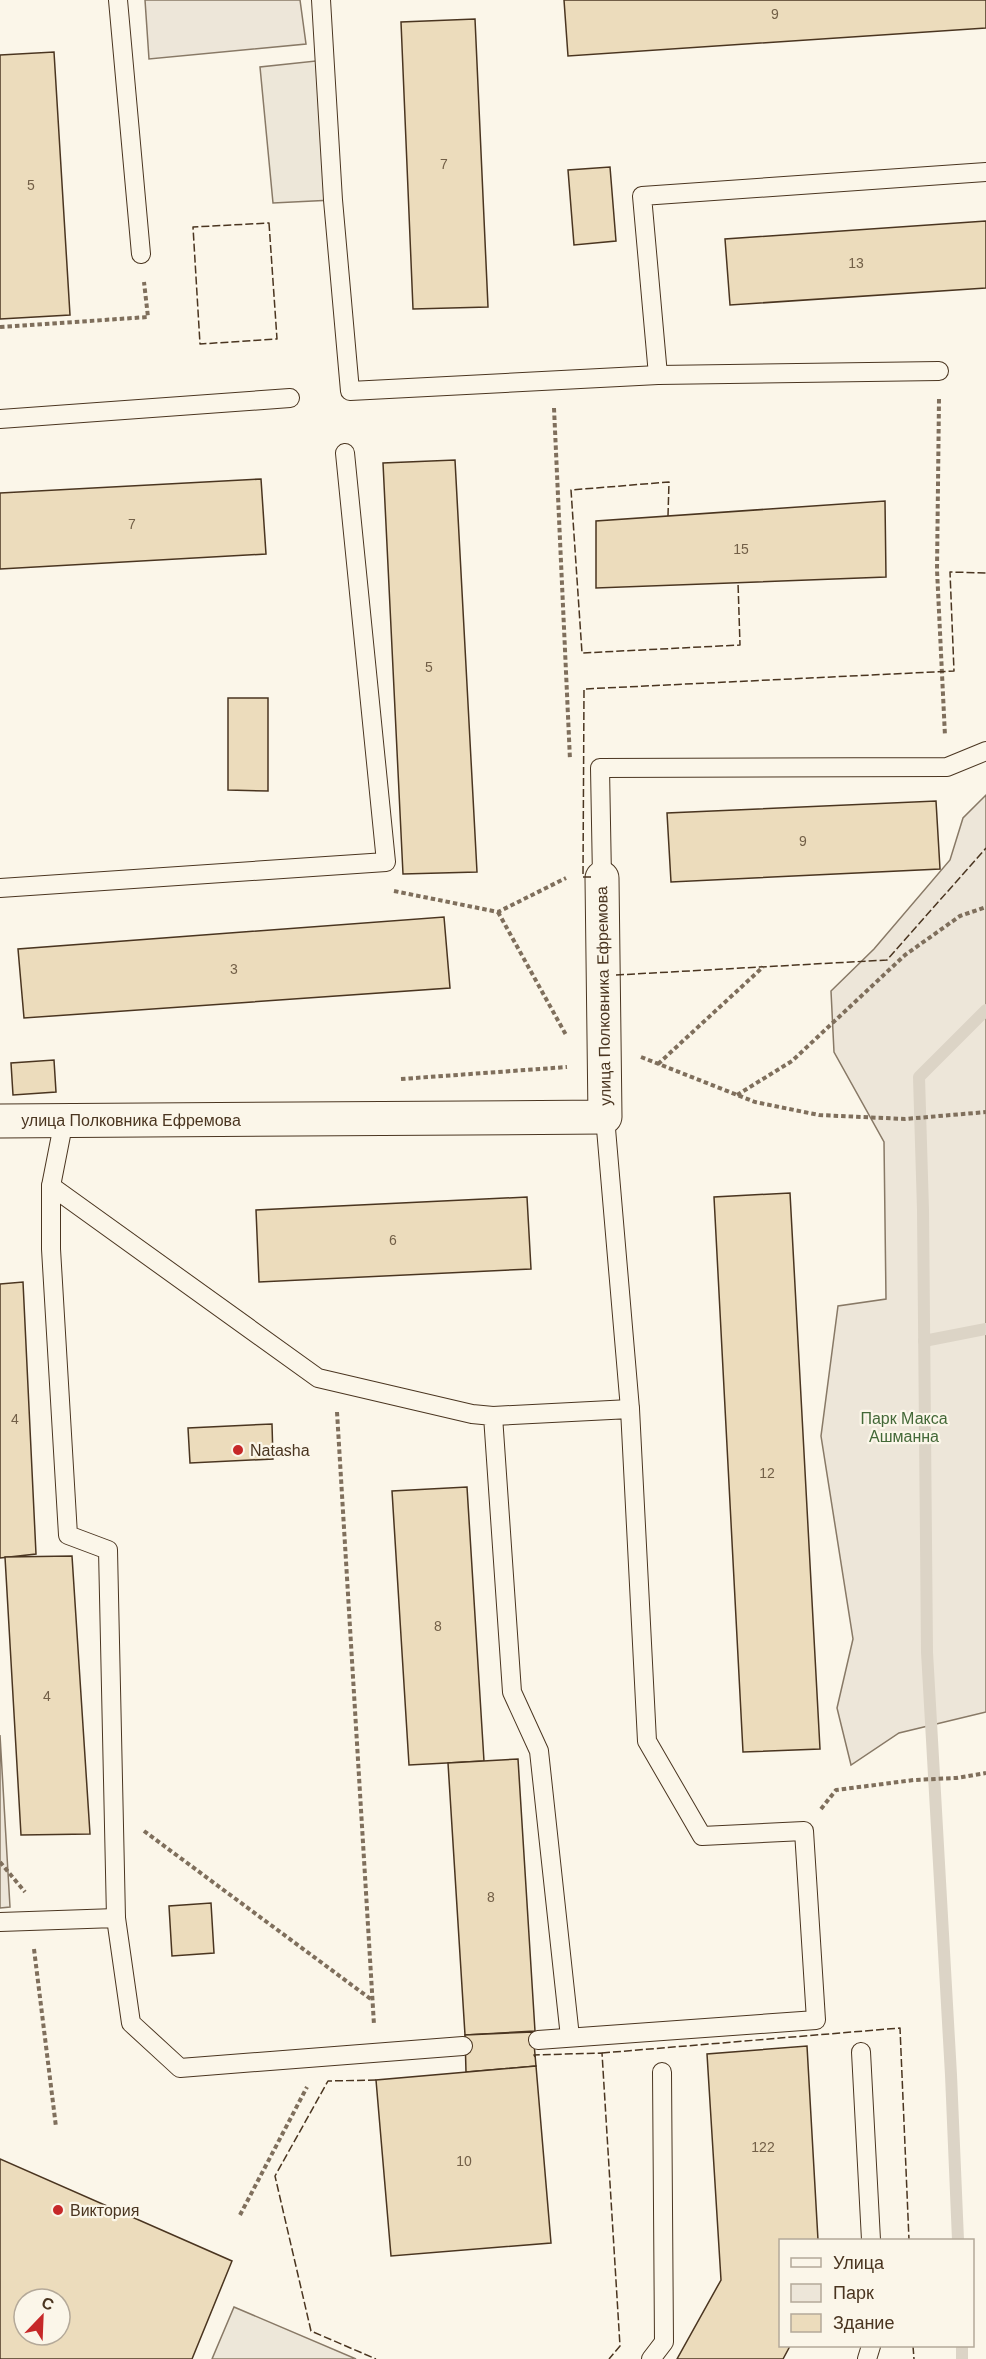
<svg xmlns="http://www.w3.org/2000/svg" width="986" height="2359" font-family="Arial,sans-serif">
  <rect width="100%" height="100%" fill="#fbf6e9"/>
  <g fill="#ede6d9" stroke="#887966" stroke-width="1.5">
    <polygon points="145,0 300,0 306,44 149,59"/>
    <polygon points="986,795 986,1712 899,1733 851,1765 837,1708 853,1639 821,1436 838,1306 886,1299 884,1142 834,1052 831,991 874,949 950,860 963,818"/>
    <polygon points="0,1735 10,1907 0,1908"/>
  </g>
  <g fill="#ede7d9" stroke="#887966" stroke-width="1.5">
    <polygon points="325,60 333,200 273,203 260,67"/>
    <polygon points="234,2307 356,2359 212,2359"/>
  </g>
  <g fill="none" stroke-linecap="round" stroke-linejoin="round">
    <g stroke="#dcd4c6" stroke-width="12">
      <polyline points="924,1341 986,1329"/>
      <polyline points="958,2240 951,2075 927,1652 923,1210 919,1077 986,1010"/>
      <polyline points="962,2346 962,2359"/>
    </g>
  </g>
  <g fill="#ecdcbc" stroke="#4a3520" stroke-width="1.5" fill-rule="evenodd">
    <polygon points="564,0 986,0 986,28 568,56"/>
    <polygon points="475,19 488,307 413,309 401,22"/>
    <polygon points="54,52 70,315 0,319 0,55"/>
    <polygon points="610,167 616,241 574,245 568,170"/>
    <polygon points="986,221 986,288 730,305 725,239"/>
    <polygon points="455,460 477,872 403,874 383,463"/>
    <polygon points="261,479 266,554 0,569 0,493"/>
    <polygon points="885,501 886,577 596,588 596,521"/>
    <polygon points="228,698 268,698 268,791 228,790"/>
    <polygon points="936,801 940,869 671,882 667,813"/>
    <polygon points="444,917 450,988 24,1018 18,949"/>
    <polygon points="54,1060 56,1092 13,1095 11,1063"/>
    <polygon points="790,1193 820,1749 743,1752 714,1197"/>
    <polygon points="527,1197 531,1269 259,1282 256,1210"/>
    <polygon points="23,1282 36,1554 0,1558 0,1284"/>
    <polygon points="272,1424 273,1459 190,1463 188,1428"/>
    <polygon points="467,1487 484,1761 409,1765 392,1491"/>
    <polygon points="72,1556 90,1834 21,1835 5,1557"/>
    <polygon points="518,1759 535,2031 465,2035 448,1763"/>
    <polygon points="211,1903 214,1953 172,1956 169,1906"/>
    <polygon points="533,2032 536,2066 466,2072 465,2035"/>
    <polygon points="807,2046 818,2240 780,2240 780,2346 790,2346 783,2359 677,2359 721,2280 707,2054"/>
    <polygon points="536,2066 551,2243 391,2256 376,2080"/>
    <path d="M0,2159l232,102 -40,98h-192zM24,2299h36v36h-36z"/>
  </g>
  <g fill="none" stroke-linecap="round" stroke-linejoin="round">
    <g stroke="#4a3520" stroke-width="20">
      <g id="lane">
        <polyline points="118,0 141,254"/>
        <polyline points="321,0 333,200 350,391 658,375 939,371"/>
        <polyline points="658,375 642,196 986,172"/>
        <polyline points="0,419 290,398"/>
        <polyline points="602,878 600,768 947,767 986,751"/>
        <polyline points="0,888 386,862 345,453"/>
        <polyline points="605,1117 630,1409"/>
        <polyline points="64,1120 51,1186 51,1249 68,1535 108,1550 116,1918"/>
        <polyline points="51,1186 318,1378 472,1414 493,1416 512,1692 539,1751 570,2037"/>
        <polyline points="493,1416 630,1409 647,1741 702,1836 804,1831 816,2020 538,2040"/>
        <polyline points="0,1922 116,1918 131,2023 180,2068 463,2046"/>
        <polyline points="861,2052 871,2240"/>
        <polyline points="651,2359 664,2342 662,2072"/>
        <polyline points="867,2359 871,2346"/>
      </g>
    </g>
    <g stroke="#4a3520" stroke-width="35">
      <polyline id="street" points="0,1121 605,1117 602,878"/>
    </g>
    <g stroke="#7f6f5c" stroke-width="4" stroke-dasharray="4.5 3" stroke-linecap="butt">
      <polyline points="0,327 148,317 144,282"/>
      <polyline points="939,399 937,570 945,736"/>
      <polyline points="554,408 570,760"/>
      <polyline points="394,891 498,912 566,878"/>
      <polyline points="498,912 566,1035"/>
      <polyline points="641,1057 755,1102 819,1115 905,1119 986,1112"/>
      <polyline points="658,1064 763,967"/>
      <polyline points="401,1079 567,1067"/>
      <polyline points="737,1095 792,1061 905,955 960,916 986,907"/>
      <polyline points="337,1412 374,2025"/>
      <polyline points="821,1809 836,1790 914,1780 956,1778 986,1773"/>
      <polyline points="144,1831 372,2000"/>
      <polyline points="0,1862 25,1892"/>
      <polyline points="34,1949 56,2127"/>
      <polyline points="240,2215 307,2087"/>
    </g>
    <use href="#lane" stroke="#fbf6e9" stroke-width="18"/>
    <use href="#street" stroke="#fbf6e9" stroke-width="33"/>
    <g stroke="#4a3520" stroke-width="1.5" stroke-dasharray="8 3" stroke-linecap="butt">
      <polygon points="269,223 277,339 200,344 193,227"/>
      <polyline points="668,516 669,482 571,490 582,653 740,645 738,582"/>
      <polyline points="591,877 583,877 584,689 954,671 950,572 986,573"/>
      <polyline points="616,975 887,960 986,848"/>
      <polyline points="602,2053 900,2028 909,2240"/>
      <polyline points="535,2057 534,2055 602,2053 620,2346 609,2359"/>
      <polyline points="376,2080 328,2081 275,2176 311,2331 376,2359"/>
      <polyline points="913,2346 914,2359"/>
    </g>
  </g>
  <g fill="#c62828" stroke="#fbf6e9" stroke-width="2">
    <circle cx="238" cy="1450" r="6"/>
    <circle cx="58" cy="2210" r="6"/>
  </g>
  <g text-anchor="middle" stroke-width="4.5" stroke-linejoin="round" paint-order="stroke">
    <g font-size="14" fill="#725f47">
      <text x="775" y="19">9</text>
      <text x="444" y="169">7</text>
      <text x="31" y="190">5</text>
      <text x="856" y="268">13</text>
      <text x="132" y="529">7</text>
      <text x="741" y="554">15</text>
      <text x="429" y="672">5</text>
      <text x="803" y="846">9</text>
      <text x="234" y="974">3</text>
      <text x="393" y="1245">6</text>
      <text x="15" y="1424">4</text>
      <text x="767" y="1478">12</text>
      <text x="438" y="1631">8</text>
      <text x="47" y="1701">4</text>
      <text x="491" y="1902">8</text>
      <text x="763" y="2152">122</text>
      <text x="464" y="2166">10</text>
    </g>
    <g font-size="16" fill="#4a3520" stroke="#fbf6e9">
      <text transform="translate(603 996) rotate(-91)" y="6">улица Полковника Ефремова</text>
      <text x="131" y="1126">улица Полковника Ефремова</text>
    </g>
    <g font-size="16" fill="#436837" stroke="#fbf6e9">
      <text x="904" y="1424">Парк Макса<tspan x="904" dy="18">Ашманна</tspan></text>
    </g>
    <g font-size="16" fill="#4a3520" stroke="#fbf6e9" text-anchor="start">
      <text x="250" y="1456">Natasha</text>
      <text x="70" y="2216">Виктория</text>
    </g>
  </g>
  <rect x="779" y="2239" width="195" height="108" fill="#fbf6e9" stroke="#b4a999" stroke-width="1.5"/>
  <rect x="791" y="2258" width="30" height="9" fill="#fbf6e9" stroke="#b4a999" stroke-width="1.5"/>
  <text x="833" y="2269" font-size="18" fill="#4a3520">Улица</text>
  <rect x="791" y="2284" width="30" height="18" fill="#ede6d9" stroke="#b4a999" stroke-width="1.5"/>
  <text x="833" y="2299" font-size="18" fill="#4a3520">Парк</text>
  <rect x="791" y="2314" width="30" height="18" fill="#ecdcbc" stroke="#b4a999" stroke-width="1.5"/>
  <text x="833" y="2329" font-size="18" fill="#4a3520">Здание</text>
  <g transform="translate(42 2317) rotate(23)"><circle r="28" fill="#fbf6e9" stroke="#b4a999" stroke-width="1.5"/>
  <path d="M0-4.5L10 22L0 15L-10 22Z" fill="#c62828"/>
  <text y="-9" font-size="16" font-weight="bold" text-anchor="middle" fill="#4a3520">С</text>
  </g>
</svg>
